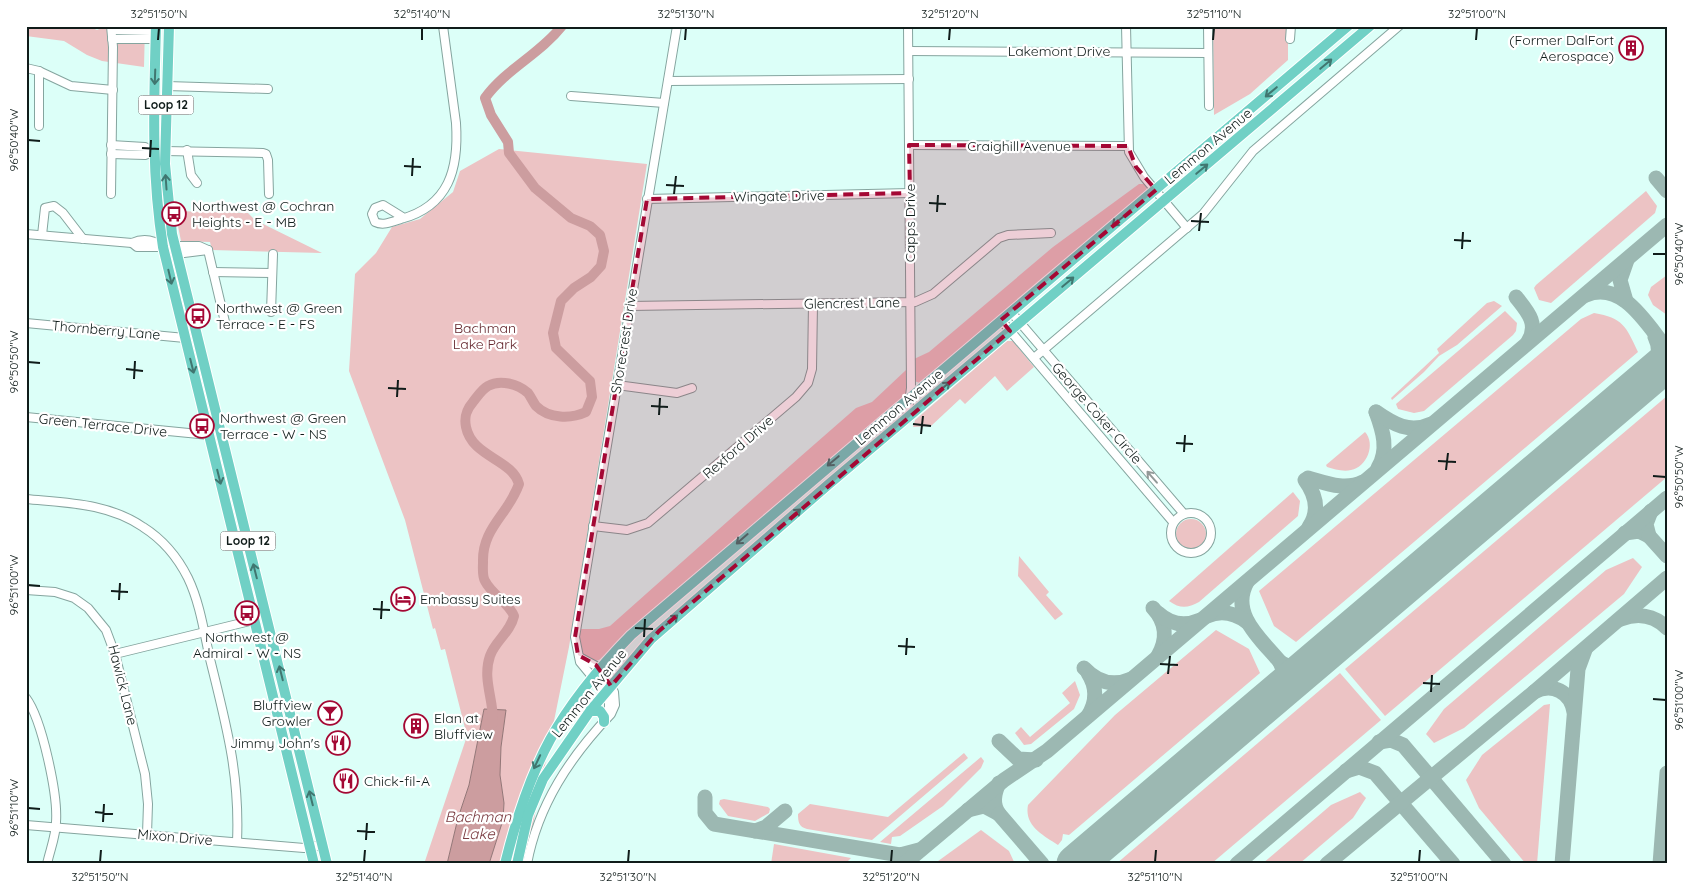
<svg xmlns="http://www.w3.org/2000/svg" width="1693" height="890" font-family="Quicksand,sans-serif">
  <rect width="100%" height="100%" fill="#dcfff8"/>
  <g fill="#ecc3c4">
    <polygon points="26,26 88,26 97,30 106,26 145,26 144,67 102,61 87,55 64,41 26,36"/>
    <polygon points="1213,26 1288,26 1288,60 1250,94 1214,115"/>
    <polygon points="499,149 647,164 569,647 525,864 489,864 503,820 504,803 500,775 501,747 506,710 484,709 469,785 458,818 447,864 424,864 467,736 445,649 441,650 435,628 433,629 405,520 349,371 355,274 376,253 392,227 420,219 453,192 460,171"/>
    <polygon points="1139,184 1145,184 1147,188 1144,194 920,383 914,381 914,359 929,352 1053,247"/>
    <polygon points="1646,191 1657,206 1655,213 1551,303 1539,300 1534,288 1536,285"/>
    <polygon points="175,211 248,213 255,220 322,253 212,250 210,242 181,241"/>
    <polygon points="1667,275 1667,315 1653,305 1648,295 1651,287"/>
    <polygon points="1494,301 1502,306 1457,345 1439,356 1424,372 1392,400 1391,398 1439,353 1437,349 1487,303"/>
    <polygon points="1505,311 1517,323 1516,331 1513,335 1424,411 1414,413 1398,409 1396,404"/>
    <path d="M1594,313c29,5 32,13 44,39l-342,290 -22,-16 -15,-35 322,-272z"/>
    <polygon points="1007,341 1013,341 1034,367 1007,391 995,376 965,404 960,399 931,426 913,427 915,420"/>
    <polygon points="906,370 906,394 904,397 658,607 599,660 595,661 582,656 578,634 581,629 599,629 610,626 800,457 856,408 872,402"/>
    <polygon points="1667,396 1667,477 1385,716 1345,669"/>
    <path d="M1365,432c11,12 2,35 -14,38 -8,2 -17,-1 -24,-3l-1,-2z"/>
    <path d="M1293,492l7,9 -2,15 -99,86c-11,6 -19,7 -30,-1z"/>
    <circle cx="1191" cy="534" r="15"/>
    <polygon points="1019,556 1049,592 1046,595 1063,614 1055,620 1018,576"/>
    <polygon points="1633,558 1642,567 1624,594 1464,728 1434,743 1426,734 1444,709 1606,570"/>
    <path d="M1216,630l33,19 11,24 -191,162 -6,-1 -1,6 -4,5c-15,-10 -34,-19 -30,-40l87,-90z"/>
    <polygon points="1340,673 1381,720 1211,864 1116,864"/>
    <polygon points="1075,681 1080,695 1074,709 1031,744 1024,745 1015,733 1021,727 1030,737 1070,703 1062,693"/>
    <polygon points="1550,704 1537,864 1526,864 1479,808 1466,780 1482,755 1544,705"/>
    <path d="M964,753l4,5 -96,82 -65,-11c-8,-2 -9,-7 -9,-15l12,-10 78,13z"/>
    <polygon points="981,757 984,761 981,768 943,806 900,836 892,837 891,844 880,842"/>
    <polygon points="1360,792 1366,798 1353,818 1299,864 1262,864 1331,805"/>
    <polygon points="724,799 768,807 770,809 769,813 755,821 728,816 719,804 720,800"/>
    <polygon points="981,830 1009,851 1015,864 934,864"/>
    <polygon points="774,844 851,858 845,864 771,864"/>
  </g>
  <polygon fill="#cc9d9f" stroke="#947677" points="484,709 506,710 501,747 500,775 504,803 503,820 489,864 447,864 458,818 469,785"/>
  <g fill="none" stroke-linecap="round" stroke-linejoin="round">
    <path stroke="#cc9d9f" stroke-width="10" d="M493,723c1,-23 -11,-44 -3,-67 5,-15 20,-23 24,-40 -5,-13 -22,-21 -29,-35 -3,-5 -2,-13 -2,-19 -1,-34 25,-47 36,-78 -7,-25 -47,-27 -53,-57 -2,-10 0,-17 7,-25 4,-5 9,-13 15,-16 12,-7 30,-2 40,7 3,4 5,9 8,13 13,13 35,13 50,6l6,-15 -2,-16 -34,-33 -3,-15 8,-32 13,-13 17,-11 10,-11 3,-15 -4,-16 -10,-9 -19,-8 -36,-30 -26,-35 -1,-11 -17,-27 -6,-17c21,-29 55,-44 77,-72"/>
    <g stroke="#9cb8b2" stroke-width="15">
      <polyline points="1656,178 1667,191"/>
      <path d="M1586,295c37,-15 61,30 81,54"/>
      <path d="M1516,297c12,15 23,27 12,45"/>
      <polyline points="1626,301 1620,280 1627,260"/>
      <path d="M1622,398c18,-16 47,-33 33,-61"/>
      <path d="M1376,412c7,19 13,38 2,56"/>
      <path d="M1376,412c17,12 34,22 55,12"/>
      <path d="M1308,478c18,5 37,13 55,4"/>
      <path d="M1305,480c11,15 15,31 4,47"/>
      <polyline points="1625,533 1639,531 1649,536 1646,524 1651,511"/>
      <polyline points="1649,536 1667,556"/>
      <path d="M1247,582c-18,32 15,58 33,80"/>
      <path d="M1153,608c13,14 15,31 5,48"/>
      <path d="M1158,613c12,11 26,14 42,7"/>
      <path d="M1207,616c14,-6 28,-3 40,6"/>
      <path d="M1621,619c16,-6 33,-4 46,9"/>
      <path d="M1084,668c13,14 29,19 47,11"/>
      <path d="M1534,692c18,-10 37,0 40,20"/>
      <path d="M1256,710l26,-24 2,-14 -4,-10c24,16 41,-7 58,-22"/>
      <path d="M1088,716c9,-14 9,-29 0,-43"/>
      <polyline points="999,741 1018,759 1036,760"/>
      <polyline points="1379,742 1391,740 1403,745 1504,864"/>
      <polyline points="1346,771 1359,767 1375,773 1453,864"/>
      <polyline points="705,797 705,813 714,824 900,855 919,850"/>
      <path d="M968,810l16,-4 15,8c-7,-10 -5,-20 0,-31"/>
      <polyline points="999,814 1042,864"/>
      <polyline points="755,831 766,827 785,811"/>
      <polyline points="904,864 1004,780 1047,751 1667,225"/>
      <polyline points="1073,864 1099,841"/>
      <polyline points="1237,864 1667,498"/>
      <polyline points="1327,864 1533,693 1667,578"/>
      <polyline points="1562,864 1578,669 1585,650"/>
      <polyline points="1660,864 1667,773"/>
    </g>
    <polyline stroke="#9cb8b2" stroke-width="39" points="1076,864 1667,362"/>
    <g stroke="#85a59f" stroke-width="10">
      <g id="minor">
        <polyline points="1126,26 1129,152 1144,177 1187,228"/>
        <polyline points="1208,26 1209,106"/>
        <polyline points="112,30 150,31 156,35 149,39 112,39"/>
        <polyline points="1290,39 1291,26"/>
        <polyline points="909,51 1208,53"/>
        <polyline points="26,68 39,71 71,86 113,90"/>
        <polyline points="668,81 909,79"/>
        <polyline points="167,86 268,89"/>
        <polyline points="571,96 664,103"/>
        <polyline points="39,126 39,71"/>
        <polyline points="111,145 145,147 153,152"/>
        <polyline points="909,145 1128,146"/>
        <polyline points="187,150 191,175 197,183"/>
        <polyline points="165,151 263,153 266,154 268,160 269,194"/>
        <polyline points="111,154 145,155 153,152"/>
        <polyline points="111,194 113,47 111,26"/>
        <polyline points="647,199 910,193"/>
        <path d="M404,218l-21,-13 -8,3 -3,6 3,8c8,4 17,0 26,-3 48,-13 58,-50 55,-96l-13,-97"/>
        <path d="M26,234l106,9c11,-5 22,-3 31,4"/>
        <polyline points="42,235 45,208 54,206 63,213 83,239"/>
        <polyline points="132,243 137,247 163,247"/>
        <polyline points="175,246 184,253 208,250"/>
        <polyline points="175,246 199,246 208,250"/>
        <polyline points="208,250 225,322"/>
        <polyline points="213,272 272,273"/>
        <polyline points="629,306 915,302 933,294 999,238 1008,235 1051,233"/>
        <polyline points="271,312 273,254"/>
        <polyline points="1011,312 1184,514"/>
        <polyline points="1001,320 1173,522"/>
        <polyline points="26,323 185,338"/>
        <polyline points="1034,358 1203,214 1253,151 1399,26"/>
        <polyline points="617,385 677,393 692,388"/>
        <polyline points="26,417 209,435"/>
        <polyline points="907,419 911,388 908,26"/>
        <path d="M26,499c41,4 82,4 117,28 19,12 35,31 45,51 12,25 16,54 22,81 16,65 30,115 27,183"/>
        <circle cx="1191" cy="533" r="20"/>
        <polyline points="593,526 627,530 648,523 796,397 808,383 812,369 813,304"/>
        <polyline points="26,590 55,592 74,598 88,608 106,630 115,654 145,774 148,804 147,834"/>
        <polyline points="115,654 254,620"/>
        <path d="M26,698c16,21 32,97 30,124 0,14 -6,28 -9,42"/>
        <polyline points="604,722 609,707 609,697 580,662 575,637 677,26"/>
        <polyline points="26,825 304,848 323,845"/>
        <path d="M527,864c11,-59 43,-107 84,-150l4,-9 -1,-13 -18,-26 -15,-8"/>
      </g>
    </g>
    <g stroke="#fff" stroke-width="12">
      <g id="major">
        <path d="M156,26c-2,76 -5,146 7,221l151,617"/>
        <polyline points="169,26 165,164 172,234 327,864"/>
        <polyline points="590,711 600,711 604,717 604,722"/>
        <path d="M505,864c25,-101 53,-154 126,-229l717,-609"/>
        <polyline points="517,864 528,815 543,779 590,711 651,639 829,484 1370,26"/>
      </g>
    </g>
    <use href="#minor" stroke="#fff" stroke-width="8"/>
    <use href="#major" stroke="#70d0c5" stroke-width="10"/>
  </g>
  <defs><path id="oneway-shaft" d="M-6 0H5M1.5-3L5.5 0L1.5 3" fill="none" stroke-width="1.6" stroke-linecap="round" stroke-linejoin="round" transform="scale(1.25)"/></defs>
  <g stroke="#407670">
    <use href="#oneway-shaft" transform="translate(1326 64) rotate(-40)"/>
    <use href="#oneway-shaft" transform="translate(155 77) rotate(92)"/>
    <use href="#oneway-shaft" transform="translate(1271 92) rotate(140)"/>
    <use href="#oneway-shaft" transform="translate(1202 169) rotate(-40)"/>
    <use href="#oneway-shaft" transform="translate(166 182) rotate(-94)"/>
    <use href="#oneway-shaft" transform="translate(1118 221) rotate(140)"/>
    <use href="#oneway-shaft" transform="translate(170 277) rotate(77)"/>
    <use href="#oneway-shaft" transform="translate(1068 282) rotate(-40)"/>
    <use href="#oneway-shaft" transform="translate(192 366) rotate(76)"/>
    <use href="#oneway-shaft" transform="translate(944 387) rotate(-41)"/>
    <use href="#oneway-shaft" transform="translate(833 461) rotate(140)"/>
    <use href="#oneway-shaft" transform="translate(219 477) rotate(76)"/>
    <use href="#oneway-shaft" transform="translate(795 514) rotate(-41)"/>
    <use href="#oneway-shaft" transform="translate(742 539) rotate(139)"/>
    <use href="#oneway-shaft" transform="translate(255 571) rotate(-104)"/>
    <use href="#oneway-shaft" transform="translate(672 620) rotate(-40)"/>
    <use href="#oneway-shaft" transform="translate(281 673) rotate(-104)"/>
    <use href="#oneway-shaft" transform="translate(537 762) rotate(115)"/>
    <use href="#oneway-shaft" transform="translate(311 798) rotate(-104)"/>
  </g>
  <use stroke="#939998" href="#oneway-shaft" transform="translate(1152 477) rotate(-131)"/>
  <path fill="#a40834" fill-opacity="0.2" stroke="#a40834" stroke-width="4" stroke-dasharray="10 6" stroke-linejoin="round" d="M909,145l219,1 8,21 20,23 -155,130 9,11 -351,300 -48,55 -15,-21 -18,-10 -3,-18 72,-438 263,-6z"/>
  <path fill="none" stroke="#101c1a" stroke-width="2" d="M158,40l1,-12M422,40v-12M685,40l1,-12M949,40l1,-12M1213,40l1,-12M1476,40l1,-12M28,140l12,1M142,148l17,1M150,157l1,-17M404,166l17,1M412,176l1,-18M666,185l18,1M674,194l2,-18M929,203l17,1M937,212l1,-17M1191,221l18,1M1199,231l2,-18M1454,240l17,1M1462,249l1,-17M1653,254h13M28,362l12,1M126,369l17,2M134,379l1,-18M388,388l18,1M397,397l1,-17M651,406l17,1M659,415l1,-17M913,424l18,2M921,434l2,-18M1176,443l17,1M1184,452l1,-17M1438,461l18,1M1446,470l2,-17M1653,476l13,1M28,585l12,1M111,591l17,1M119,600l1,-17M373,609l17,1M381,619l1,-18M635,628l18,1M644,637l1,-18M898,646l17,1M906,655l1,-17M1160,664l18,1M1168,674l2,-18M1423,683l17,1M1431,692l1,-17M1653,699l13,1M28,808l12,1M95,812l18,2M103,822l1,-18M357,831l18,1M366,840l1,-17M100,862l1,-12M364,862l1,-12M628,862l1,-12M891,862l1,-12M1155,862l1,-12M1419,862l1,-12"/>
  <defs>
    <g id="building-ring" transform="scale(1.25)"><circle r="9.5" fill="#fff" stroke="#a40834" stroke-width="1.5"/><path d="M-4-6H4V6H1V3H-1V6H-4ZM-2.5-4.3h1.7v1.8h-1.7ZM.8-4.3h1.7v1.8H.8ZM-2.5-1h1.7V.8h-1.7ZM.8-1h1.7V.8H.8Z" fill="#a40834"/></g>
    <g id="bus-ring" transform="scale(1.25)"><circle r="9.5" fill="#fff" stroke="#a40834" stroke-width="1.5"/><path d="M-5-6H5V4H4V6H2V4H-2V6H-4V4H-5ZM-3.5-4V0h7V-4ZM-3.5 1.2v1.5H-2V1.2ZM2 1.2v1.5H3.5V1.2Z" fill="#a40834"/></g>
    <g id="hotel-ring" transform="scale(1.25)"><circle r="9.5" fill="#fff" stroke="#a40834" stroke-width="1.5"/><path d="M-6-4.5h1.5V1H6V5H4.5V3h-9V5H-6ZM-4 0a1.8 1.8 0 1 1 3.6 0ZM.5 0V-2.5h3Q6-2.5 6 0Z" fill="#a40834"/></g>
    <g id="bar-ring" transform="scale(1.25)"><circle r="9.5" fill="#fff" stroke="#a40834" stroke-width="1.5"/><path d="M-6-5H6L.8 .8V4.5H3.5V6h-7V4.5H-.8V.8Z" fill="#a40834"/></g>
    <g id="restaurant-ring" transform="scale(1.25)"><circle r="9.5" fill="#fff" stroke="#a40834" stroke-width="1.5"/><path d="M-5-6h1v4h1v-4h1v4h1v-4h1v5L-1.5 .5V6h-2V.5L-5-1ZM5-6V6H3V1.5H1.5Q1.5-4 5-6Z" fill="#a40834"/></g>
  </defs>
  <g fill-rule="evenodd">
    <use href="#building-ring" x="1631" y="48"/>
    <use href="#bus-ring" x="174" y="214"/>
    <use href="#bus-ring" x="198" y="316"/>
    <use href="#bus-ring" x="202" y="426"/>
    <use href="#hotel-ring" x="403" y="599"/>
    <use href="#bus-ring" x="247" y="613"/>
    <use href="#bar-ring" x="330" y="713"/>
    <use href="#building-ring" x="416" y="726"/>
    <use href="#restaurant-ring" x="338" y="743"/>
    <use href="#restaurant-ring" x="346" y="781"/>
  </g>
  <g text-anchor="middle" stroke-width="4.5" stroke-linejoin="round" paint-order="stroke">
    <g fill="#fff" stroke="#58605f" stroke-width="1">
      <rect x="138.5" y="95.5" width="55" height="19" rx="4"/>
      <rect x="220.5" y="531.5" width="55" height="19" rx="4"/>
    </g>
    <g font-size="12" font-weight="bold" fill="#101c1a">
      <text x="166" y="109">Loop 12</text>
      <text x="248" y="545">Loop 12</text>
    </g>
    <g font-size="14" fill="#101c1a" stroke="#fff" text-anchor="start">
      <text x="1614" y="45" text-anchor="end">(Former DalFort<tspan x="1614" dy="16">Aerospace)</tspan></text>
      <text x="192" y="211">Northwest @ Cochran<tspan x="192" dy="16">Heights - E - MB</tspan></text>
      <text x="216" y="313">Northwest @ Green<tspan x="216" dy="16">Terrace - E - FS</tspan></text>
      <text x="220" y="423">Northwest @ Green<tspan x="220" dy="16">Terrace - W - NS</tspan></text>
      <text x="420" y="604">Embassy Suites</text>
      <text x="247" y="642" text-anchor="middle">Northwest @<tspan x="247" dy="16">Admiral - W - NS</tspan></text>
      <text x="312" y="710" text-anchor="end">Bluffview<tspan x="312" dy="16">Growler</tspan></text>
      <text x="434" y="723">Elan at<tspan x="434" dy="16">Bluffview</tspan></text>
      <text x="320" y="748" text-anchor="end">Jimmy John's</text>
      <text x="364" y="786">Chick-fil-A</text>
    </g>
    <g font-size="14" fill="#101c1a" stroke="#fff">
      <text x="1059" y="56">Lakemont Drive</text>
      <text x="1019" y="151">Craighill Avenue</text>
      <text transform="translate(1208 146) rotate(-40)" y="5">Lemmon Avenue</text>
      <text transform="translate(779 196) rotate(-1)" y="5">Wingate Drive</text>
      <text transform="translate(910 223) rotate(-90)" y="5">Capps Drive</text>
      <text transform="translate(852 303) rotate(-1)" y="5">Glencrest Lane</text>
      <text transform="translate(106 330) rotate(5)" y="5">Thornberry Lane</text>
      <text transform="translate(624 341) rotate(-81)" y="5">Shorecrest Drive</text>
      <text transform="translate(899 407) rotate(-40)" y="5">Lemmon Avenue</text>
      <text transform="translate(1097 413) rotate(49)" y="5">George Coker Circle</text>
      <text transform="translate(103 425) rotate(6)" y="5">Green Terrace Drive</text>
      <text transform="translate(738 447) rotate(-41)" y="5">Rexford Drive</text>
      <text transform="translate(123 685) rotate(76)" y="5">Hawick Lane</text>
      <text transform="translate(589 693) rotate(-51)" y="5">Lemmon Avenue</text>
      <text transform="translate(175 837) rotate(5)" y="5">Mixon Drive</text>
    </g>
    <g font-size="14" fill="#65282f" stroke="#fff">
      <text x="485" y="333">Bachman<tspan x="485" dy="16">Lake Park</tspan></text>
    </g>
    <g font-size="15" font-style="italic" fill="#7b3c42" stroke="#fff">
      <text x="478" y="822">Bachman<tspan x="478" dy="17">Lake</tspan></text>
    </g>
  </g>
  <rect width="1693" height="890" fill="none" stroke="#ffffff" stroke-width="55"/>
  <rect x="28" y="28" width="1638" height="834" fill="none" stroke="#101c1a" stroke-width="2"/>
  <g font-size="12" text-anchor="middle" fill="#101c1a">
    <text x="159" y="18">32°51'50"N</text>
    <text x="422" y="18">32°51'40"N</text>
    <text x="686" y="18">32°51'30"N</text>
    <text x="950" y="18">32°51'20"N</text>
    <text x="1214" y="18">32°51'10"N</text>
    <text x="1477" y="18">32°51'00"N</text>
    <text transform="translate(14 140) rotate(-90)" y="4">96°50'40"W</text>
    <text transform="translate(1679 254) rotate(-90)" y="4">96°50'40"W</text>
    <text transform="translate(14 362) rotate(-90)" y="4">96°50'50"W</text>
    <text transform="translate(1679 477) rotate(-90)" y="4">96°50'50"W</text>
    <text transform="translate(14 585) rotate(-90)" y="4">96°51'00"W</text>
    <text transform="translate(1679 700) rotate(-90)" y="4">96°51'00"W</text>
    <text transform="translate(14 808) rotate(-90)" y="4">96°51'10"W</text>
    <text x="100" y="881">32°51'50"N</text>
    <text x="364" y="881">32°51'40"N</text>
    <text x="628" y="881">32°51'30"N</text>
    <text x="891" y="881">32°51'20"N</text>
    <text x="1155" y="881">32°51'10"N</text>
    <text x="1419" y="881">32°51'00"N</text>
  </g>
</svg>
